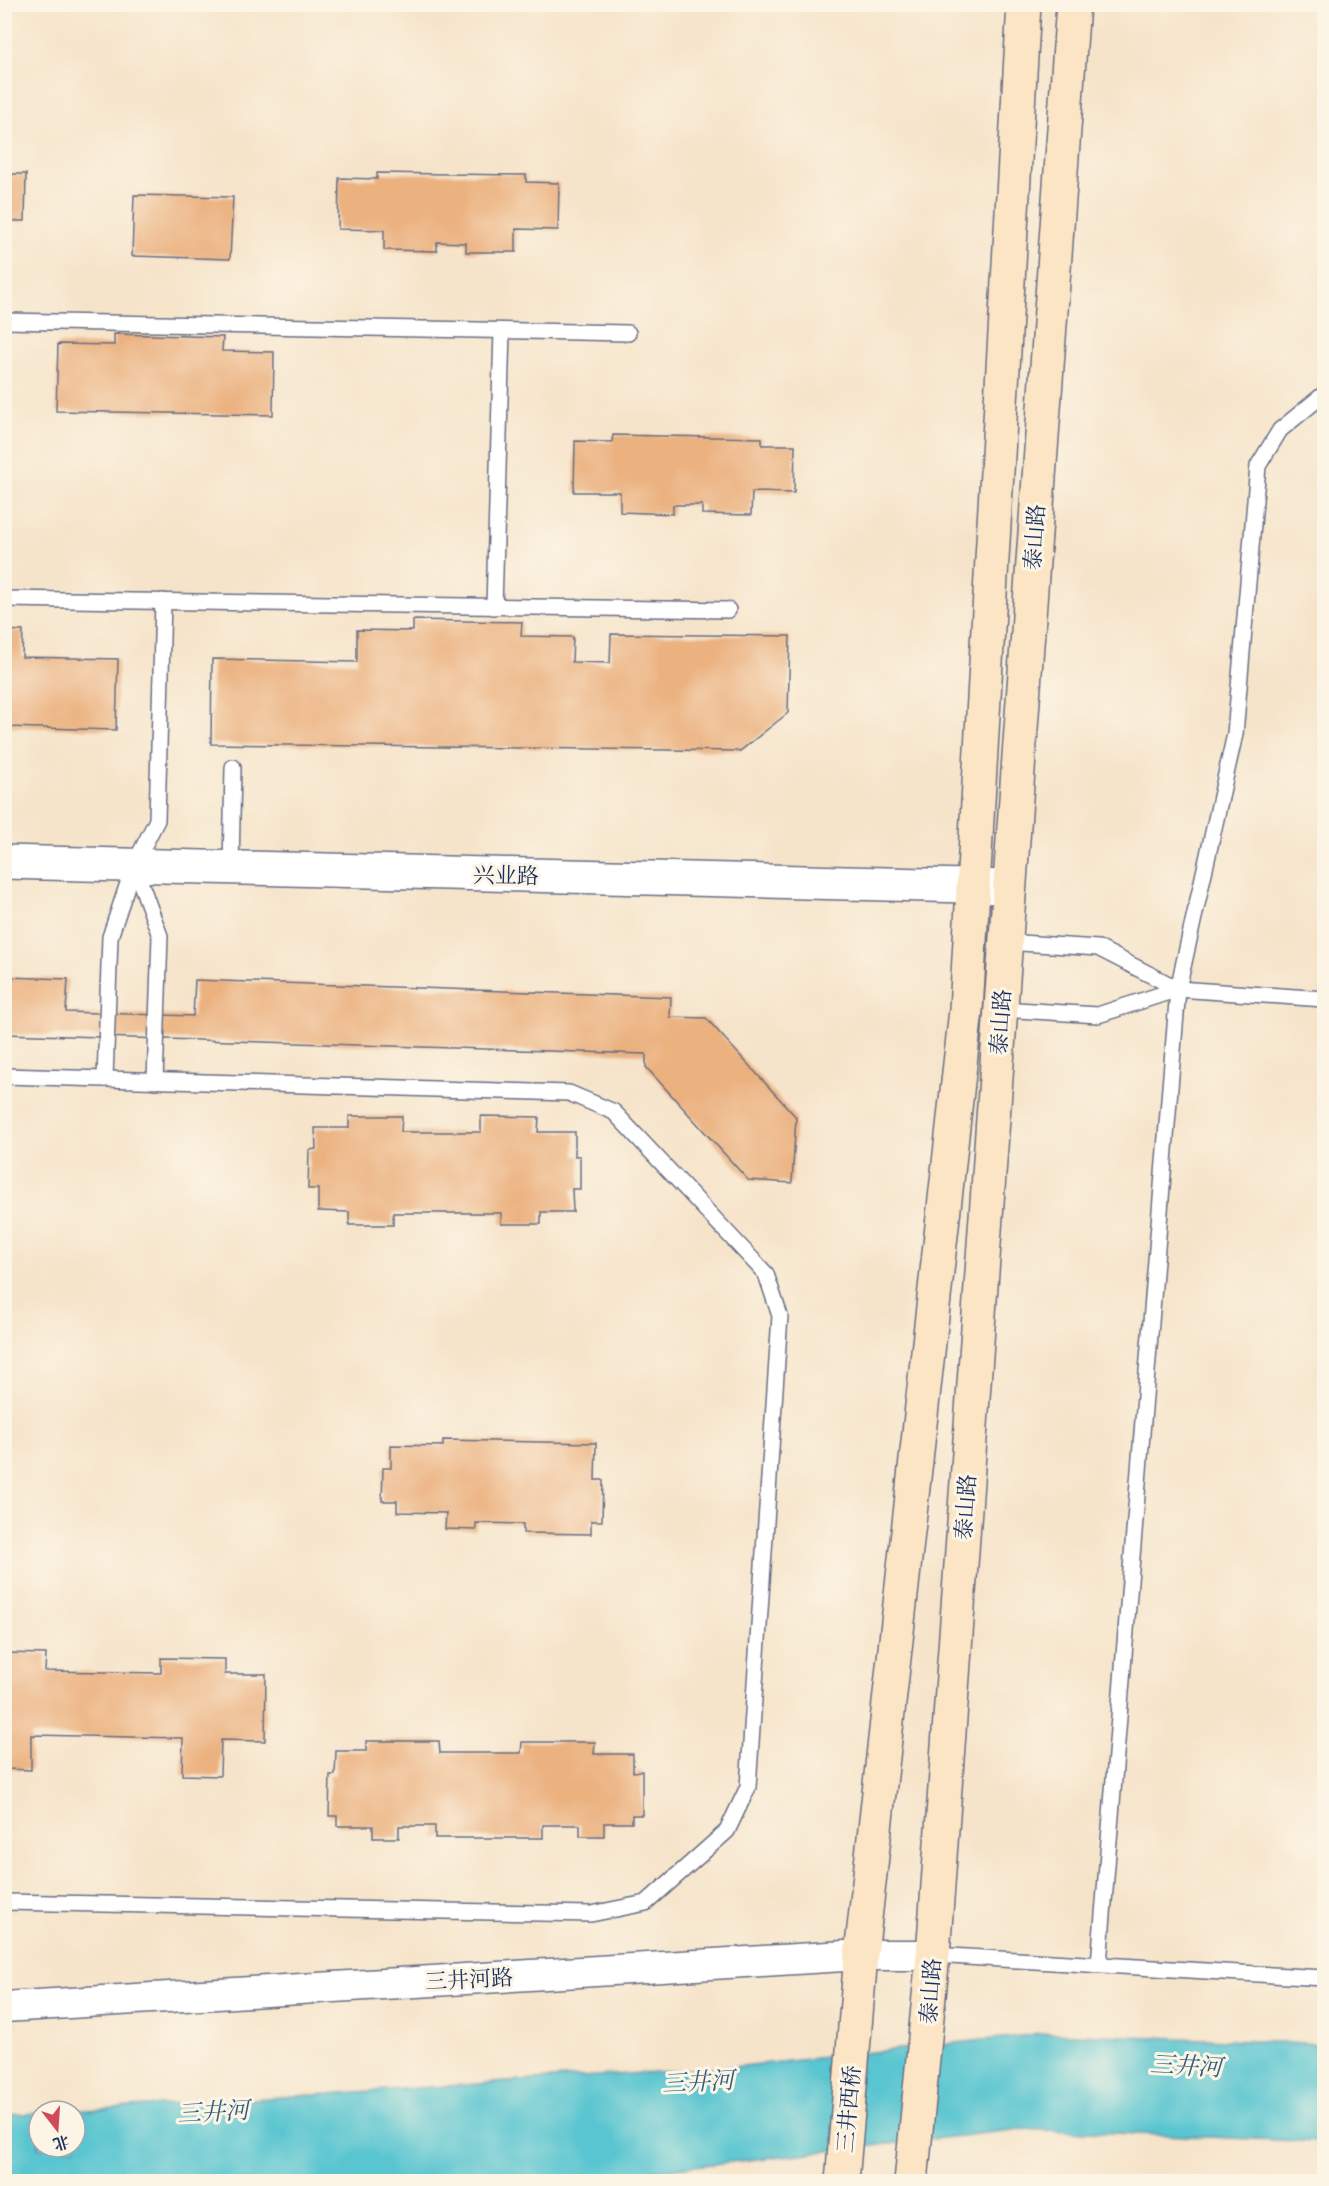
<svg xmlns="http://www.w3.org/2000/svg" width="1329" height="2186" font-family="Alegreya,'Noto Serif SC',serif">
  <rect width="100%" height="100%" fill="#fcf5e5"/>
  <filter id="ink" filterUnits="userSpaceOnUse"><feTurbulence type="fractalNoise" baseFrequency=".0167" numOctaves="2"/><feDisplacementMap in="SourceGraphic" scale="12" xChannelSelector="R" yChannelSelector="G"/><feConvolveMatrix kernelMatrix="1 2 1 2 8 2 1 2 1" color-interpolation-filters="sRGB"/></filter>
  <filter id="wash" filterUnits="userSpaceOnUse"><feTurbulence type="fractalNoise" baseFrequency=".008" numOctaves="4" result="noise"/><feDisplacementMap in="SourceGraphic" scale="24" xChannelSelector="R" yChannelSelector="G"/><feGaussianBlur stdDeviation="1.35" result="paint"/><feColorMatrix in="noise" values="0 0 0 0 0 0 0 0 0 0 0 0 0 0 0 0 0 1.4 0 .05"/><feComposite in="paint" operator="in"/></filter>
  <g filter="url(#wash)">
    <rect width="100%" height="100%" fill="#f6e4ca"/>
    <polygon fill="#58c5d0" stroke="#3a7a97" stroke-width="1.5" points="1049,2033 1324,2044 1324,2142 1022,2129 552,2182 5,2182 5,2115 39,2113 39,2147 75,2147 75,2111 72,2111 733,2067"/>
    <g id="blocks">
      <g fill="#ebb17f">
        <polygon points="377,173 526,175 526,182 559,183 558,230 516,229 516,252 466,252 466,243 437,242 437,251 384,250 384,230 338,229 339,178 377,179"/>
        <polygon points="4,174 26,174 25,221 4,221"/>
        <polygon points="134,195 233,197 230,259 132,256"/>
        <polygon points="114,334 223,337 222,351 274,352 273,415 56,411 58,344 114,345"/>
        <polygon points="613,435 762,438 762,445 795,445 794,493 752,492 751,515 702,514 702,505 673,505 673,514 620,512 620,492 574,492 575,441 612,442"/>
        <polygon points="413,620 522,622 521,636 573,637 572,662 610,663 611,634 790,636 788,713 740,751 211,744 212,659 357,662 357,630 413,631"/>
        <polygon points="4,630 23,631 22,657 118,659 116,730 4,727"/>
        <polygon points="4,977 68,979 66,1012 193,1016 195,980 671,997 670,1017 706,1018 796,1117 792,1183 748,1180 646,1067 646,1054 4,1034"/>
        <polygon points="349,1116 402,1116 401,1132 481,1132 481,1116 539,1117 538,1132 575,1132 575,1156 580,1156 580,1189 572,1189 573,1212 541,1212 541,1224 501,1224 501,1213 393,1213 393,1225 349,1225 349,1212 318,1211 318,1189 308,1189 309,1150 316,1149 315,1128 349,1128"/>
        <polygon points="443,1440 596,1443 595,1480 603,1480 602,1521 591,1521 591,1534 523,1533 523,1524 476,1523 476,1530 445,1529 446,1513 397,1512 397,1501 382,1501 383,1468 391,1468 391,1445 443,1446"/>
        <polygon points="4,1653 46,1654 45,1671 161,1673 161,1658 225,1659 225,1674 266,1674 265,1741 221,1740 220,1776 182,1775 183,1738 31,1735 31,1770 4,1769"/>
        <polygon points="366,1741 439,1741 440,1753 521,1753 522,1742 595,1742 594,1754 633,1754 633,1772 642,1771 642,1815 632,1815 632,1823 604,1823 604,1836 580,1836 580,1825 543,1825 543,1838 435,1838 435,1826 399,1826 399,1838 373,1838 373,1826 337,1826 337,1816 329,1816 330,1775 335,1775 336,1751 366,1751"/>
      </g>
    </g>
  </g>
  <g filter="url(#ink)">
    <use href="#blocks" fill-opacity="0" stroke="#686e84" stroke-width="1.5"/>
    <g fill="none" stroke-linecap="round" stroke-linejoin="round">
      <g stroke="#686e84" stroke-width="18">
        <g id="service">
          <polyline points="4,321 628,333"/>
          <polyline points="4,599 728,610"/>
          <polyline points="494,607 502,331"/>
          <polyline points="134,865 160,936 155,1081"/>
          <polyline points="231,868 233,767"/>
          <polyline points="1005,942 1098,948 1178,989"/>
          <polyline points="1001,1009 1098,1015 1178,989 1324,999"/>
          <polyline points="4,1076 569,1093 614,1112 766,1274 780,1316 748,1787 727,1831 646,1903 591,1914 4,1902"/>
          <polyline points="105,1079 110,937 134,865 157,820 163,601"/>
          <polyline points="933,1955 1324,1978"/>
          <polyline points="1099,1964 1178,989 1235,734 1258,466 1280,430 1324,394"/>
        </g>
      </g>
      <g stroke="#686e84" stroke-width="33">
        <polyline id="minor" points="4,2007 861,1955 933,1955"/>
      </g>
      <g stroke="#686e84" stroke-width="36">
        <polyline id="tertiary" points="4,862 1008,887"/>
      </g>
      <g stroke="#686e84" stroke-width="36">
        <g id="secondary">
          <polyline points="842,2182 861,1955 966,1010 1024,4"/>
          <polyline points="911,2182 933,1955 1073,4"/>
        </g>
      </g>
      <use href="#service" stroke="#fff" stroke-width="15"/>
      <use href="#minor" stroke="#fff" stroke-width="30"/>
      <use href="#tertiary" stroke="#fff" stroke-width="33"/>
      <use href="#secondary" stroke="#fce5c4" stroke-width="33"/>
    </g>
  </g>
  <g text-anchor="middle" stroke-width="6" stroke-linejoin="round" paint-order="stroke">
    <g font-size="22" fill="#1b2f5e" stroke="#fcf5e5">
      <text transform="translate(1034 537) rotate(-86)" y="8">泰山路</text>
      <text transform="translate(506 875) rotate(1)" y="8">兴业路</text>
      <text transform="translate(1000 1022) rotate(-86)" y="8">泰山路</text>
      <text transform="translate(965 1507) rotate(-86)" y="8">泰山路</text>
      <text transform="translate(469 1979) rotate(-3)" y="8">三井河路</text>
      <text transform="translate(930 1991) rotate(-86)" y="8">泰山路</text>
      <text transform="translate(848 2109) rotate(-85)" y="8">三井西桥</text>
    </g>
    <g font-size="24" font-style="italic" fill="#2d5c80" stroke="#fcf5e5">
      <text transform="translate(1186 2066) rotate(3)" y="8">三井河</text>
      <text transform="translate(698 2082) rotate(-3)" y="8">三井河</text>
      <text transform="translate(213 2112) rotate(-3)" y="8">三井河</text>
    </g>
  </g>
  <rect width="1329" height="2186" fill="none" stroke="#fcf5e5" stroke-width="24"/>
  <g transform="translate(57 2129) rotate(163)"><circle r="28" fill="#fcf5e5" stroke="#a2a6af" stroke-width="1.5"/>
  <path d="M0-4.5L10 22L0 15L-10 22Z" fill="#d1495b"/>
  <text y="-9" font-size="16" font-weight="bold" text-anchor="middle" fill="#1b2f5e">北</text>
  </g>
</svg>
